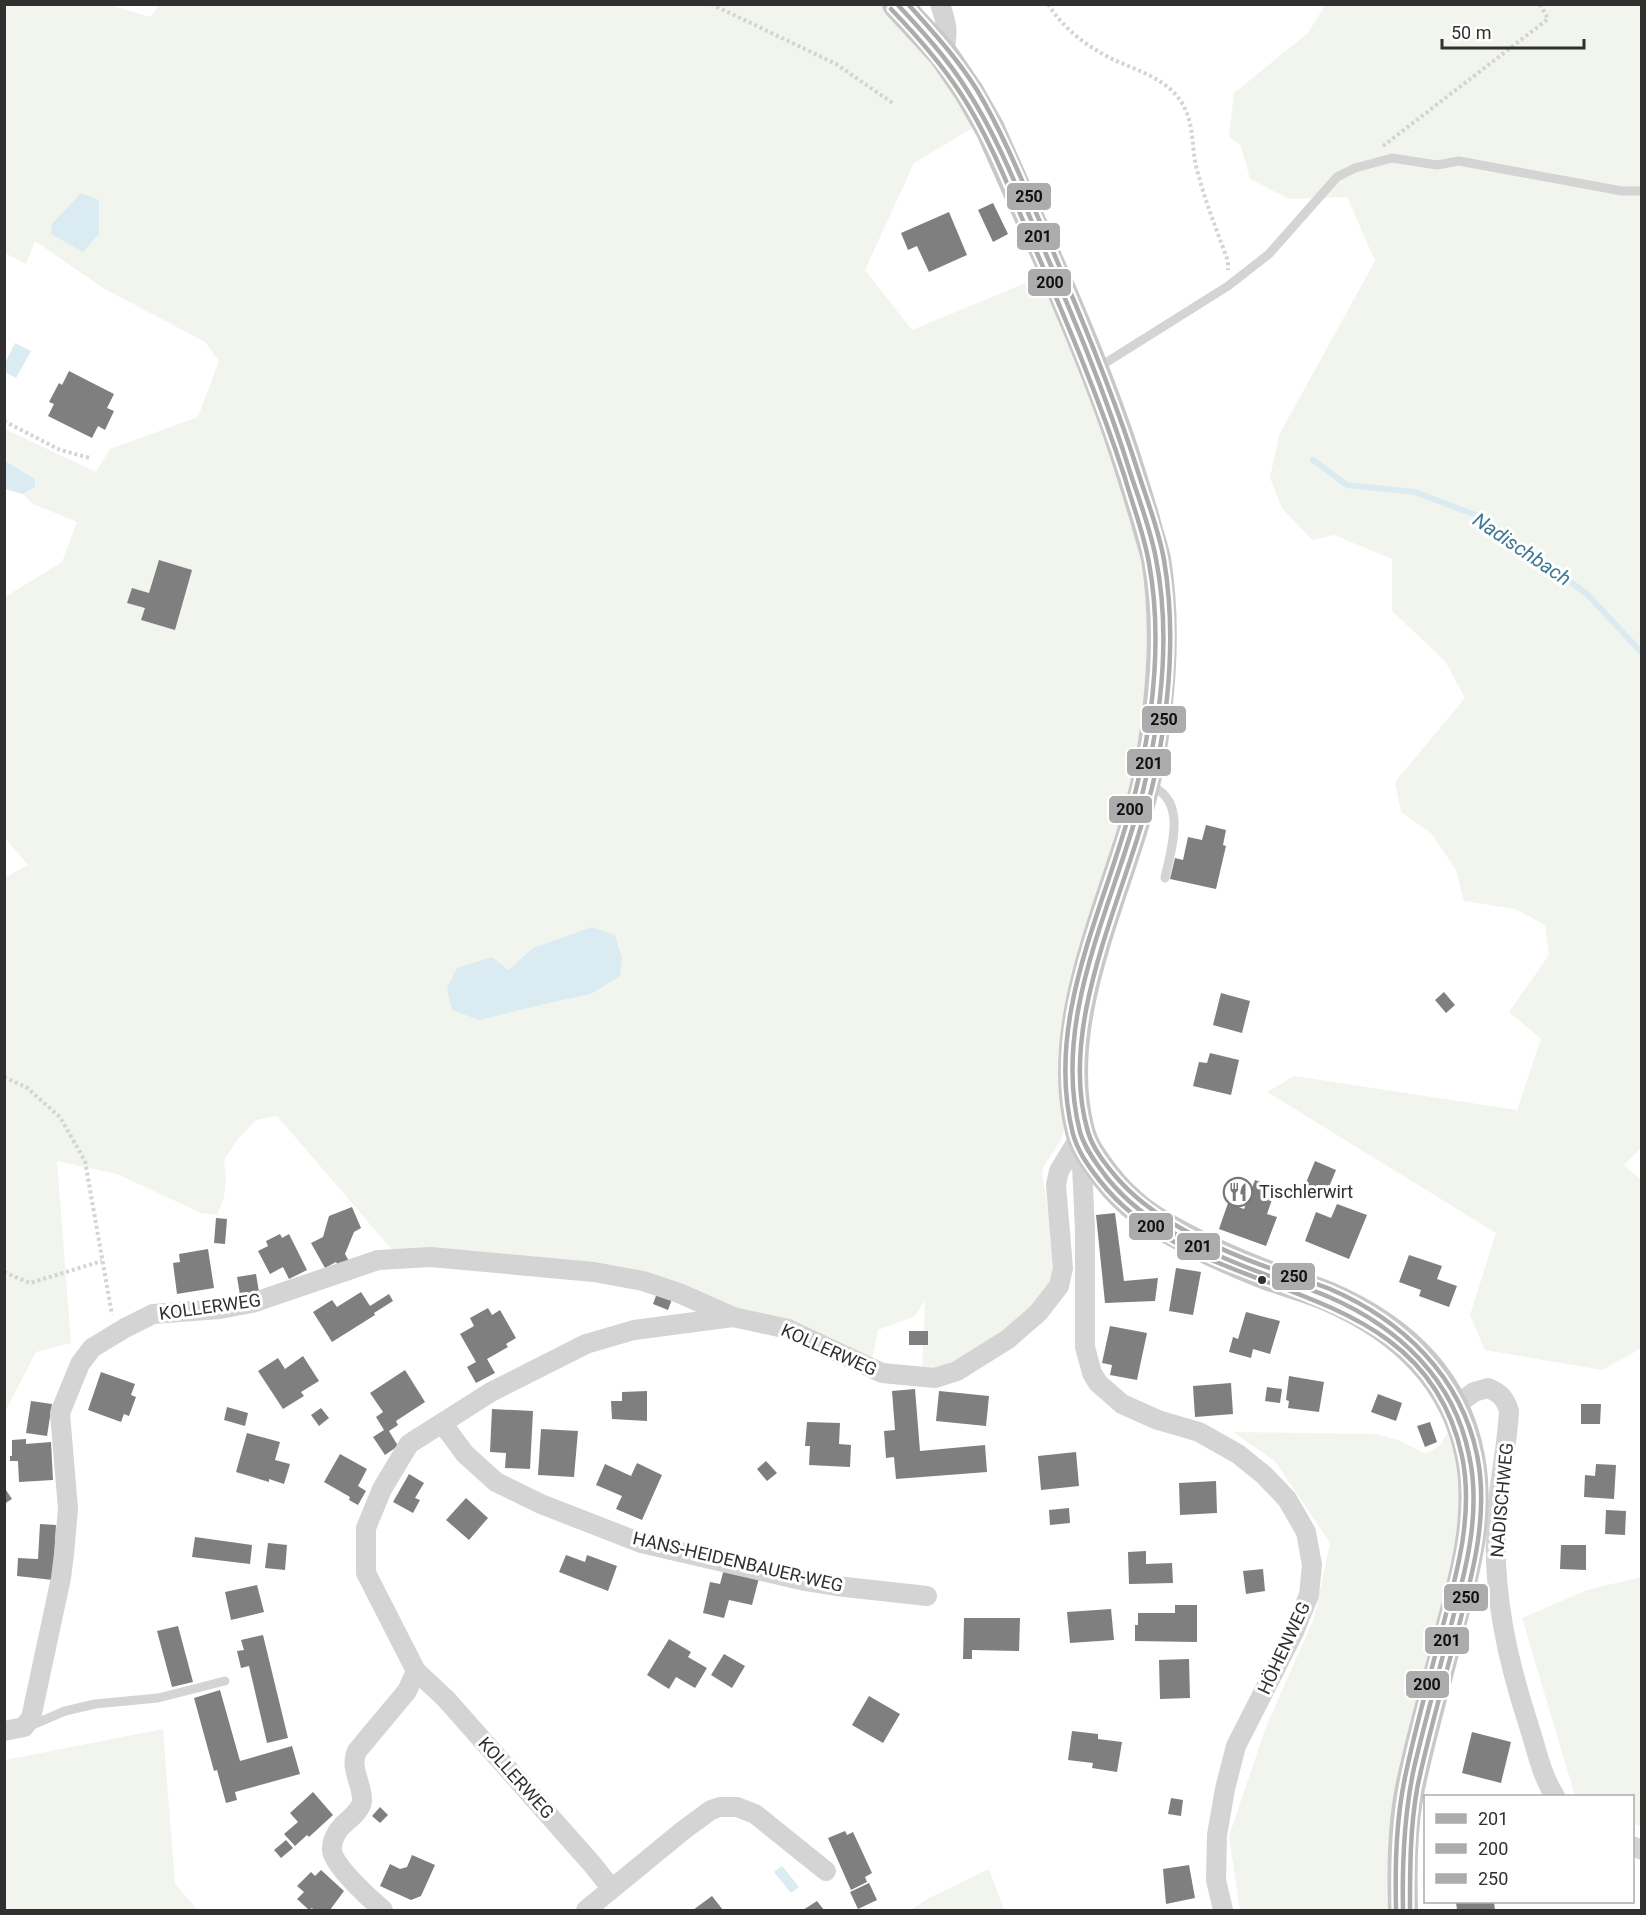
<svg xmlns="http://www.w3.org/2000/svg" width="1646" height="1915" font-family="Roboto,sans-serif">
  <rect width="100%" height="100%" fill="#fff"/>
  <g fill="#f2f5ed" fill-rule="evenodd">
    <path d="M159,4l720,1 10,7 54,64 31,51 -60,36 -49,107 47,60 114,-47 2,7 18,-7c41,103 89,207 101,318 8,81 -12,162 -27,242 -18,93 -36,186 -54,280l-5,17 -17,26 -2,8 15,87v12l-14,26 -71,58 -50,15 3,-72 -10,16 -37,14 -7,33 -202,-81 -275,-30 -117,-136 -21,4 -19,20 -13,20 2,19 -2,19 -7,17 -16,-2 -84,-39 -60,-13 14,182 -35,9 -31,60 -1,-534 24,-13 -23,-27v-241l57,-35 15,-40 -44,-18 -10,-10 12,-7v-8l-30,-19v-31l91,43 14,-23 88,-32 21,-56 -14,-19 -102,-54 -68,-47 -9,23 -21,-11 -1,-248h105l42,12zM492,957l17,13 82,24 -42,9z"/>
    <polygon points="1325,5 1641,5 1642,1147 1624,1165 1641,1180 1642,1348 1602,1370 1485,1350 1470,1315 1496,1233 1267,1092 1294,1076 1517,1110 1541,1039 1509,1012 1549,955 1545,925 1515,909 1464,901 1456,870 1431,833 1401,812 1395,782 1465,698 1445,661 1392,611 1392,559 1334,535 1312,540 1282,508 1270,478 1279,435 1375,261 1347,197 1289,199 1250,179 1241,146 1229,136 1234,93 1308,33"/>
    <polygon points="1451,1427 1463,1505 1395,1910 1240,1910 1229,1836 1266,1727 1314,1618 1330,1543 1275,1461 1233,1432 1376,1434 1398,1440 1426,1454 1440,1445"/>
    <polygon points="1641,1577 1642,1577 1641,1827 1633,1823 1632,1796 1575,1796 1522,1618 1587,1590"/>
    <polygon points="163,1729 175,1884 198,1910 5,1910 5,1760"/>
    <polygon points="989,1869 1004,1910 911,1910 927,1899"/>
  </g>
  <g fill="#dbebf2">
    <polygon points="81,193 99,200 99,234 83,252 51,234 52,224"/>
    <polygon points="15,343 31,351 16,378 5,372 5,363"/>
    <polygon points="4,460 35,479 35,487 23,494 5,489"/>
    <polygon points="592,927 615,935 622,958 620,976 591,994 549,1003 479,1020 452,1010 447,988 457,968 492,957 509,970 533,948"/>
    <polygon points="782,1866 799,1887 791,1893 774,1872"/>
  </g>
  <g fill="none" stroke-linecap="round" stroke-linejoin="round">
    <polyline stroke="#dbebf2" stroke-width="6" points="1313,460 1347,485 1415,492 1481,517 1587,594 1642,653"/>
  </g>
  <g fill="#7f7f7f">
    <polygon points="993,203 1008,234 993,242 978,210"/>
    <polygon points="949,212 967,255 929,272 917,246 908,250 901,233"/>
    <polygon points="69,371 114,394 107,408 114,411 105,430 98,426 92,438 48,416 54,404 49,402 59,383 62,385"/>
    <polygon points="159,560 192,570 175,630 141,620 145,608 127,603 132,588 149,593"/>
    <polygon points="1206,825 1226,830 1223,845 1226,846 1216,889 1170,879 1175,858 1183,860 1188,837 1202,840"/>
    <polygon points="1444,992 1455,1005 1446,1013 1435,1000"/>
    <polygon points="1221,993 1250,1001 1242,1033 1213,1025"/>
    <polygon points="1210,1053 1239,1060 1231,1095 1193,1086 1199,1062 1207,1063"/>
    <polygon points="1315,1161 1336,1170 1326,1194 1305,1185"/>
    <polygon points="1255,1180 1276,1188 1267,1214 1277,1217 1266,1246 1219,1229 1228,1203 1244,1209"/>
    <polygon points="1337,1204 1367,1215 1349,1259 1305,1241 1316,1212 1331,1218"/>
    <polygon points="352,1207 361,1228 354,1232 345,1254 350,1263 340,1269 336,1262 325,1268 311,1243 323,1237 329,1216"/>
    <polygon points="1115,1213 1124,1281 1158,1278 1155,1301 1105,1303 1096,1215"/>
    <polygon points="216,1218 227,1219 225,1244 214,1243"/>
    <polygon points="280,1234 282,1238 289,1234 307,1270 289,1279 283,1267 270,1274 258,1251 268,1246 266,1241"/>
    <polygon points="208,1249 214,1288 177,1294 173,1263 180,1262 179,1254"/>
    <polygon points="1409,1255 1442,1266 1437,1279 1457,1286 1449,1307 1419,1296 1421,1290 1399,1282"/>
    <polygon points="1176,1268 1201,1272 1193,1315 1169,1311"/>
    <polygon points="256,1274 259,1292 240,1295 237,1277"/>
    <polygon points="361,1292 370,1306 389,1294 393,1301 374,1313 375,1315 332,1342 313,1312 332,1300 337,1307"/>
    <polygon points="657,1293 672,1299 668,1310 653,1304"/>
    <polygon points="488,1308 492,1315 500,1310 516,1338 506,1344 508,1347 487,1359 495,1373 476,1383 467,1367 476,1362 460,1334 474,1326 470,1318"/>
    <polygon points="1246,1312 1280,1321 1270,1354 1253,1349 1251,1358 1229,1352 1233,1337 1238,1339"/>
    <polygon points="1110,1326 1147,1333 1137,1380 1110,1375 1112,1365 1102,1363"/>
    <rect x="909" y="1331" width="19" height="14"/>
    <polygon points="303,1356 319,1381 301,1392 304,1396 283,1409 258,1371 278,1358 285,1369"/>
    <polygon points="405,1370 425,1402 396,1421 398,1425 389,1431 398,1446 385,1455 373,1437 384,1430 376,1417 383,1412 370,1393"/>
    <polygon points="101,1372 135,1384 131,1395 136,1397 129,1416 124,1414 121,1422 88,1410"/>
    <polygon points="1289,1376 1324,1382 1319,1412 1288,1408 1289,1401 1286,1400"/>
    <polygon points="1231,1383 1233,1414 1195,1417 1193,1386"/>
    <polygon points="1267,1387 1282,1389 1280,1403 1265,1401"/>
    <polygon points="915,1389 920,1451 985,1445 987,1472 896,1479 894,1457 886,1458 884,1431 895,1430 892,1391"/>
    <polygon points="647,1391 647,1421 612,1419 611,1401 622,1401 622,1392"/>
    <polygon points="939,1391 989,1396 986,1426 936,1421"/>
    <polygon points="1378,1394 1402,1403 1396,1421 1371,1412"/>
    <polygon points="31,1401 52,1404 47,1436 26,1433"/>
    <polygon points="1581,1404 1601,1404 1600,1424 1581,1424"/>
    <polygon points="227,1407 248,1413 245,1426 224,1420"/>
    <polygon points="321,1408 329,1418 319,1426 311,1415"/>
    <polygon points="492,1409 533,1411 530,1469 505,1468 506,1453 490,1452"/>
    <polygon points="807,1422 840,1423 839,1444 851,1445 850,1467 809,1465 810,1446 805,1446"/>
    <polygon points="1430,1422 1437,1442 1425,1447 1417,1426"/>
    <polygon points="541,1429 578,1431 574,1477 538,1475"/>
    <polygon points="247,1433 280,1442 275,1460 290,1464 284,1484 269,1479 269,1482 236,1472"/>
    <polygon points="26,1439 26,1444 51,1442 53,1480 19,1482 18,1461 10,1461 10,1456 12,1456 12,1440"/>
    <polygon points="1076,1452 1079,1486 1041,1490 1038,1456"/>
    <polygon points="340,1454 367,1469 358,1486 366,1491 358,1505 349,1500 350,1497 324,1482"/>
    <polygon points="766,1461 777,1473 767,1481 757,1469"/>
    <polygon points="637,1463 662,1475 642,1520 616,1509 622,1496 596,1485 605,1464 631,1476"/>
    <polygon points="1596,1464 1616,1465 1614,1499 1584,1497 1585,1475 1595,1476"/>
    <polygon points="409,1474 424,1483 415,1498 420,1500 413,1513 393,1502"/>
    <polygon points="1216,1481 1217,1513 1180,1515 1179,1483"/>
    <polygon points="4,1487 12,1499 4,1504"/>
    <polygon points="466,1498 488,1518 469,1540 446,1520"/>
    <polygon points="1069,1508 1070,1523 1050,1525 1049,1510"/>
    <polygon points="1606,1510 1626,1511 1625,1535 1605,1534"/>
    <polygon points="40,1524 56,1525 53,1580 17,1576 18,1558 38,1559"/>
    <polygon points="195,1537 252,1545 250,1564 192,1557"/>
    <polygon points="268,1543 287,1545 285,1570 265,1568"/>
    <polygon points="1561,1545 1586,1545 1586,1570 1560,1569"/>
    <polygon points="1146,1551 1146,1564 1172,1563 1173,1583 1129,1584 1128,1552"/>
    <polygon points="566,1555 585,1562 587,1555 617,1566 608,1591 559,1572"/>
    <polygon points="724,1569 759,1578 752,1605 729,1600 724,1618 703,1613 710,1582 720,1584"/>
    <polygon points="1263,1569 1265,1591 1246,1594 1243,1571"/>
    <polygon points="257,1585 264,1612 231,1620 225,1592"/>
    <polygon points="1175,1605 1197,1605 1197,1642 1135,1641 1135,1625 1138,1625 1138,1613 1175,1613"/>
    <polygon points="1111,1609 1114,1640 1070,1643 1067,1612"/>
    <polygon points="964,1618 1020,1618 1019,1651 972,1650 972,1659 963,1659"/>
    <polygon points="178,1626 193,1682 172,1687 157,1631"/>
    <polygon points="263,1635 288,1738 267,1743 249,1666 241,1668 237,1651 244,1650 241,1640"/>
    <polygon points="669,1639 691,1652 688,1657 707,1668 695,1688 676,1677 669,1689 647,1675"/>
    <polygon points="724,1654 745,1666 732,1688 711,1675"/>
    <polygon points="1189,1659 1190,1698 1160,1699 1159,1660"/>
    <polygon points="220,1690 240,1761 292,1746 300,1774 235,1792 237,1800 226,1803 217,1770 214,1771 194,1698"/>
    <polygon points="869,1696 900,1714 883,1743 852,1725"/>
    <polygon points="1072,1731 1098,1734 1098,1739 1122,1742 1117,1772 1092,1768 1093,1763 1068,1760"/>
    <polygon points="1472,1732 1511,1742 1501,1783 1462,1773"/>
    <polygon points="313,1792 333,1815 309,1837 307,1835 295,1846 284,1834 298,1822 290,1813"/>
    <polygon points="1171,1798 1183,1800 1181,1816 1168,1814"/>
    <polygon points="380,1807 388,1815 380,1823 372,1816"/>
    <polygon points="845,1831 847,1835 853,1832 872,1873 865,1877 867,1882 851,1890 828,1838"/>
    <polygon points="286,1840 293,1848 281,1858 274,1850"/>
    <polygon points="412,1855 435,1865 421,1896 411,1900 380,1886 390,1864 400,1869 407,1867"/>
    <polygon points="1189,1865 1195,1898 1166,1904 1163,1869"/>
    <polygon points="321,1870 344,1891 330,1910 314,1910 312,1908 309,1910 297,1899 304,1892 297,1886 311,1872 315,1876"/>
    <polygon points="869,1883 877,1900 858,1909 850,1892"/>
    <polygon points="712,1896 723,1910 693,1910"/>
    <polygon points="817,1901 824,1910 803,1910"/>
    <polygon points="1456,1902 1494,1902 1495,1910 1457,1910"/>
  </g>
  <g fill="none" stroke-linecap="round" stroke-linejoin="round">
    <g stroke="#d4d4d4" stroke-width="4" stroke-dasharray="3 3" stroke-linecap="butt">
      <polyline points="711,4 836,64 894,104"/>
      <path d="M1048,4c15,24 37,41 62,54 23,11 50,18 67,38 19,24 13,47 20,74 8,31 20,61 31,91v9"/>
      <polyline points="1383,146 1548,19 1540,4"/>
      <polyline points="4,421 60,450 90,458"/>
      <polyline points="4,1077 26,1087 60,1117 85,1161 112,1315"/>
      <polyline points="4,1272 30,1283 102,1261"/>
    </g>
    <g stroke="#d4d4d4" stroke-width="9">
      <polyline points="1099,367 1228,286 1269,254 1337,177 1355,168 1392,158 1437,165 1459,161 1622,191 1642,191"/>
      <path d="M1148,785c41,13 23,64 17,93"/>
      <polyline points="30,1726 65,1711 95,1704 158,1698 225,1681"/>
    </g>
    <g stroke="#d4d4d4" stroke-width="20">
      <path d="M940,4c7,20 9,29 3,50"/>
      <polyline points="1081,1144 1085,1230 1085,1347 1092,1373 1098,1383 1122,1404 1158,1420 1199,1432 1238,1454 1264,1475 1287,1499 1306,1532 1312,1565 1309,1595 1294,1632 1236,1746 1225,1789 1217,1835 1216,1880 1223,1910"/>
      <path d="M1454,1407l20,-15 14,-4c12,5 17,10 21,23 -2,38 -11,76 -13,114 -3,69 11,133 32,198 8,24 13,52 27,73"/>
      <polyline points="442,1423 465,1454 496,1482 541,1504 641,1543 805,1581 836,1586 927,1596"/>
      <polyline points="416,1671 446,1699 592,1864 611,1888"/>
      <polyline points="4,1731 24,1727 31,1718 61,1578 64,1554 68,1509 60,1413 80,1364 92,1348 125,1328 153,1314 220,1309 252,1303 378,1260 431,1257 594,1272 643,1281 679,1293 733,1317 788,1329 882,1373 935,1378 957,1371 1008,1339 1038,1313 1059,1286 1063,1268 1056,1185 1059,1171 1081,1135"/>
      <polyline points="1632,1846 1642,1850"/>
      <path d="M383,1910c-13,-11 -48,-43 -51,-59 -1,-9 4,-19 10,-25 7,-7 19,-15 20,-25 1,-17 -13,-32 -5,-50l50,-60 9,-20 -50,-98v-45l16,-39 27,-45 82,-52 95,-48 48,-14 99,-13"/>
      <polyline points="586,1910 685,1829 711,1810 720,1807 737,1807 755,1814 826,1871"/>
    </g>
    <path stroke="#c8c8c8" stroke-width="30" d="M897,4l46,50 26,38 21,37c44,100 91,199 127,302 10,29 19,58 28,88 3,13 8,26 11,40 8,49 7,103 1,153 -4,37 -11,75 -22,110 -29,97 -81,207 -55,309 4,17 15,30 25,44 23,30 47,46 80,63 24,13 49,24 74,34 22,9 46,15 68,24 72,31 128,81 143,161 11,57 -5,117 -20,172 -13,53 -29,106 -40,159 -8,40 -8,81 -7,122"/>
    <g stroke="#fff" stroke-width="9">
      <path id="bus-1" d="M897,4c26,28 50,54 70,86 30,46 50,98 72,148 34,78 67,156 92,237 9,27 20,56 25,84 14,71 6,150 -10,219 -25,115 -97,233 -66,354 5,17 17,33 28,47 39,48 102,75 159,96 20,8 42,13 62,22 69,30 125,82 140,158 13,58 -4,118 -19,174 -12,46 -25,92 -36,139 -10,47 -12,94 -11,142"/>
    </g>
    <g stroke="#fff" stroke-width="9">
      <path id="bus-2" d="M891,9c26,27 50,54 70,85 32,49 52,105 76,159 32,74 63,148 88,225 8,28 19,56 24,85 13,70 5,149 -11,218 -26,115 -96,232 -65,353 5,18 16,33 27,47 100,128 322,87 362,275 12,58 -5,117 -20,173 -12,47 -25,93 -35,139 -11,47 -12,94 -11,142"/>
    </g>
    <g stroke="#fff" stroke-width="9">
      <path id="bus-3" d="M908,4c25,28 49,54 69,86 30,50 51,106 75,159 32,74 63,149 87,226 9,28 20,56 25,85 12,71 5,149 -10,219 -24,109 -99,241 -66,353 5,17 18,33 29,46 39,45 106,74 161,93 17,6 35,11 52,18 72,31 131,87 147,166 12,58 -4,118 -19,174 -14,53 -30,106 -41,160 -7,40 -7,80 -7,121"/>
    </g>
    <use href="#bus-1" stroke="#acacac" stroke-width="4.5"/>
    <use href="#bus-2" stroke="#acacac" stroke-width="4.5"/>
    <use href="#bus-3" stroke="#acacac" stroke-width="4.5"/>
  </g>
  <defs>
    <g id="restaurant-ring" transform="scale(1.5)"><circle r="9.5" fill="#fff" stroke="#787878" stroke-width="1.5"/><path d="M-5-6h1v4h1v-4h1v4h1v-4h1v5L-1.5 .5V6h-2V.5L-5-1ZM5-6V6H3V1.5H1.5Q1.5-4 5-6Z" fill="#787878"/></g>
  </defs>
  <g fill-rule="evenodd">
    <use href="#restaurant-ring" x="1238" y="1192"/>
  </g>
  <circle fill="#303030" stroke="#fff" stroke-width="2" cx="1262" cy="1280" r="5"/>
  <g text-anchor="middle" stroke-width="6" stroke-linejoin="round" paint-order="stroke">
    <g font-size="18" fill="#303030" stroke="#fff" text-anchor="start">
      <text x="1259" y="1198">Tischlerwirt</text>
    </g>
    <g font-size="18" fill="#303030" stroke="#fff">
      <text transform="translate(210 1307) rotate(-8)" y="6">KOLLERWEG</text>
      <text transform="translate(829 1350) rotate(24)" y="6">KOLLERWEG</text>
      <text transform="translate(1502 1500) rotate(-85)" y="6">NADISCHWEG</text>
      <text transform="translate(738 1562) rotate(13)" y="6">HANS-HEIDENBAUER-WEG</text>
      <text transform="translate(1284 1648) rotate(-65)" y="6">HÖHENWEG</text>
      <text transform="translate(516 1778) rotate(48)" y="6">KOLLERWEG</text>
    </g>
    <g font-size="20" font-style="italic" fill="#3c7895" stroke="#fff">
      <text transform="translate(1522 549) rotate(34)" y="7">Nadischbach</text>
    </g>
  </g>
  <g stroke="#fff" stroke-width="2">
    <rect x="1006" y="182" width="46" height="29" rx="6" fill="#acacac"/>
    <rect x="1016" y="222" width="45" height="29" rx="6" fill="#acacac"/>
    <rect x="1027" y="268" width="45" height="29" rx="6" fill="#acacac"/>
    <rect x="1141" y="705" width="46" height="29" rx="6" fill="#acacac"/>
    <rect x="1126" y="748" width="46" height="29" rx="6" fill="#acacac"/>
    <rect x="1108" y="795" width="45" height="29" rx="6" fill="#acacac"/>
    <rect x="1128" y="1212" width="46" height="29" rx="6" fill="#acacac"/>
    <rect x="1176" y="1232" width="45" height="29" rx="6" fill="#acacac"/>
    <rect x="1271" y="1262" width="45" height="29" rx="6" fill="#acacac"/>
    <rect x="1443" y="1583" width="46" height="29" rx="6" fill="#acacac"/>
    <rect x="1424" y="1626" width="46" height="29" rx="6" fill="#acacac"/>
    <rect x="1405" y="1670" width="45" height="29" rx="6" fill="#acacac"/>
  </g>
  <g font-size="16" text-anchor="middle" font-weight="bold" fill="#111">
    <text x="1029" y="202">250</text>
    <text x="1038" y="242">201</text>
    <text x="1050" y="288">200</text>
    <text x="1164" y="725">250</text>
    <text x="1149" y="769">201</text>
    <text x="1130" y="815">200</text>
    <text x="1151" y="1232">200</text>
    <text x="1198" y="1252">201</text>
    <text x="1294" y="1282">250</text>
    <text x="1466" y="1603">250</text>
    <text x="1447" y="1646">201</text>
    <text x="1427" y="1690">200</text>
  </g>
  <rect width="1646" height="1915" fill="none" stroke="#303030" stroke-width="12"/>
  <rect x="1424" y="1795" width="210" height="108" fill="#ffffff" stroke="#acacac" stroke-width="1.5"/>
  <rect x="1436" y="1814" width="30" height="9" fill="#acacac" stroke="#acacac" stroke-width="1.5"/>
  <text x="1478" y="1825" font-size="18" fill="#303030">201</text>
  <rect x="1436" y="1844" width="30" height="9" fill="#acacac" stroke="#acacac" stroke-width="1.5"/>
  <text x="1478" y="1855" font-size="18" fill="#303030">200</text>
  <rect x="1436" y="1874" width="30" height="9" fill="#acacac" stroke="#acacac" stroke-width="1.5"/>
  <text x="1478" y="1885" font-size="18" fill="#303030">250</text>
  <path d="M1442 39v9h142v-9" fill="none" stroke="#303030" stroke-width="3"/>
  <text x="1451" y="39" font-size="18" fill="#303030" stroke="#ffffff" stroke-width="4.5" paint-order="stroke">50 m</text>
</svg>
